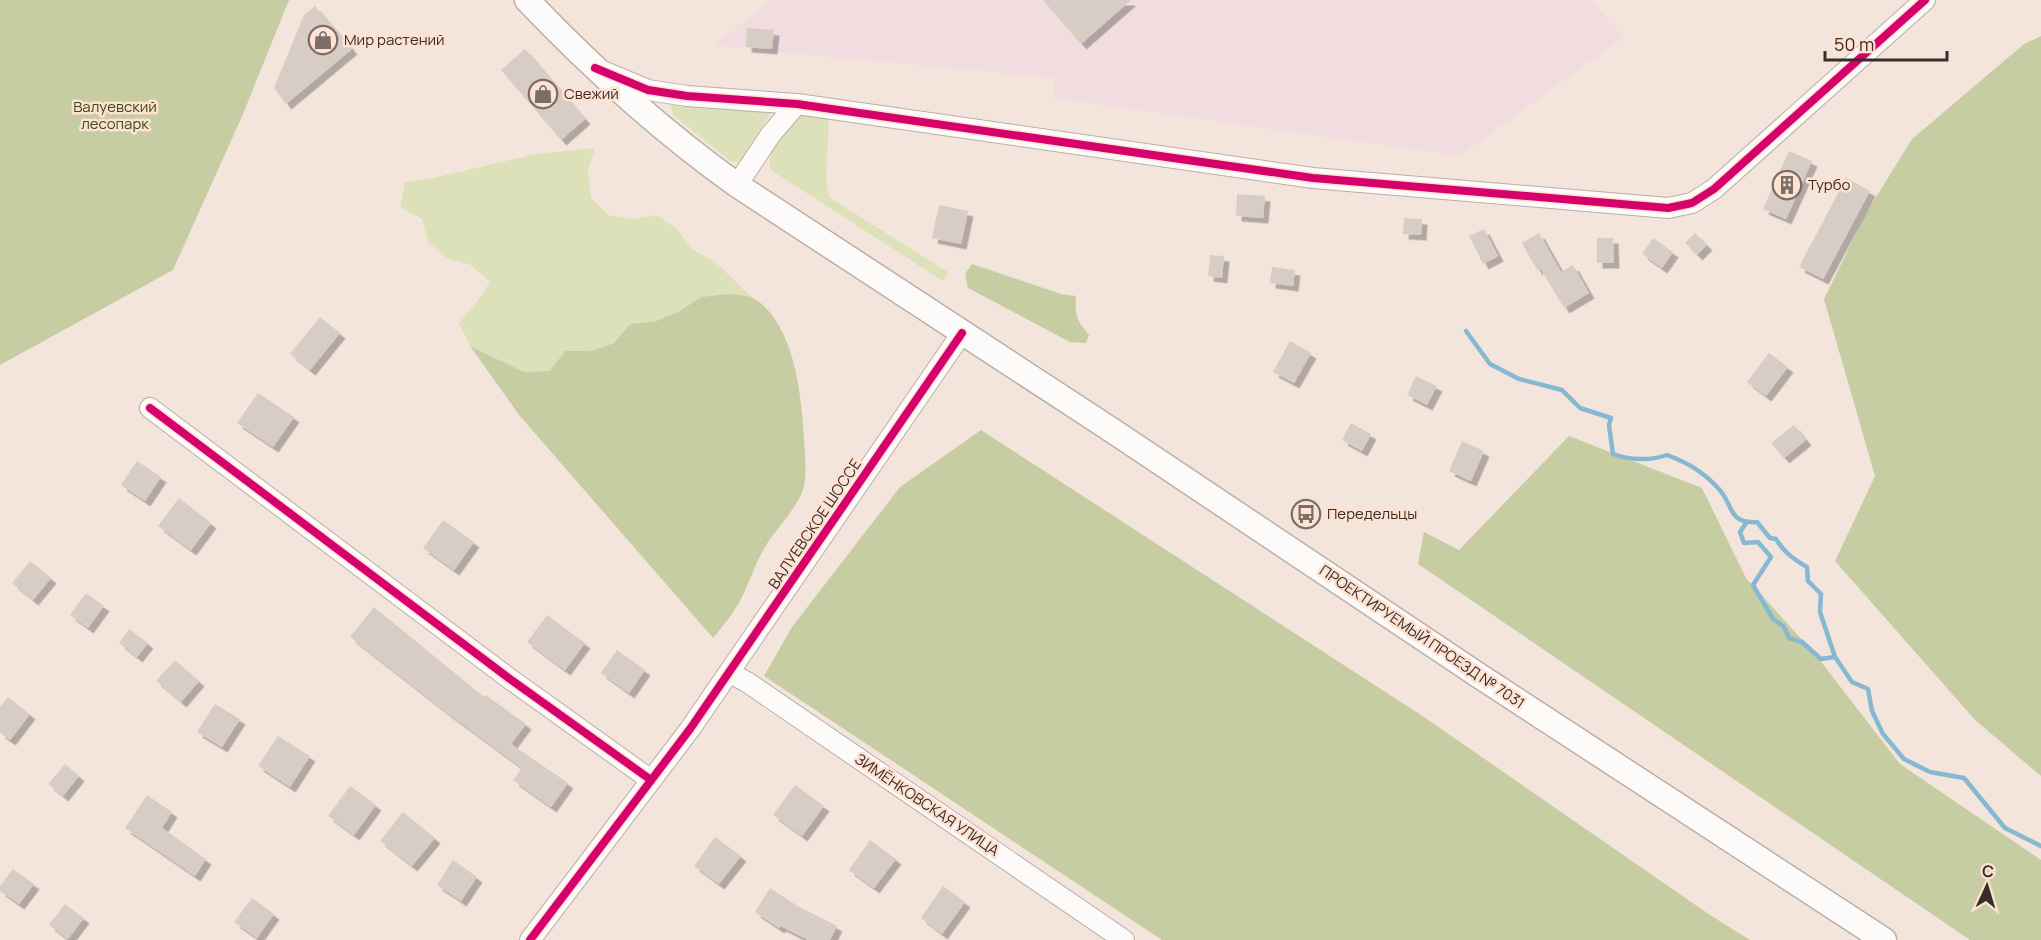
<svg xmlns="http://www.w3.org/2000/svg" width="2041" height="940" font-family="Manrope,sans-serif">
  <defs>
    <filter id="shadow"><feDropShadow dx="5.5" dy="5.5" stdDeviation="0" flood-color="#0004"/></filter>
  </defs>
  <rect width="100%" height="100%" fill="#f4e5dc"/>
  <polygon fill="#f1dddf" points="770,0 1591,0 1624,37 1460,156 1053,98 1055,78 714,46"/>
  <g fill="#dce1b9">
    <polygon points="678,103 768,110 771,112 739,163 729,160 673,115 671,105"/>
    <path d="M799,113l21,2 9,6 -3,59 3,17 120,76 -6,8 -172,-111c-8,-21 16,-41 28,-57z"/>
    <polygon points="595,148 588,171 591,198 608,215 633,219 657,215 677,229 692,249 714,261 753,298 728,294 701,297 680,311 656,321 630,324 614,343 591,351 565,351 551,371 524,372 470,346 459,323 476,303 490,282 471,265 447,258 428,242 422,219 400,207 405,182 429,179 536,154"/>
  </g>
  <g fill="#c7cda3">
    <polygon points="0,0 289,0 243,114 173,270 0,365"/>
    <polygon points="2041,36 2041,776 1975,720 1835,561 1875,476 1824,299 1865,215 1912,139 2024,44"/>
    <path d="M972,264l89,30 15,2c-1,19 0,24 13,39l-3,8 -16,-1 -102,-54 -3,-14z"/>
    <path d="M728,294c8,1 20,1 27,5 40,26 47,99 49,142 1,14 3,31 0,45 -4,19 -29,44 -39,61 -9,15 -14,31 -21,46 -8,17 -19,31 -31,45l-194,-223 -49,-69 54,26 26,-1 15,-20h26l23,-8 16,-19 26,-3 24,-10 21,-14z"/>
    <polygon points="981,430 1424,717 1710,915 1750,940 1162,940 764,676 792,627 900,487"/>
    <polygon points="1569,436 1702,488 1746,578 1815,654 1900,764 2041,860 2041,940 1970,940 1418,564 1424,532 1459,550"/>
  </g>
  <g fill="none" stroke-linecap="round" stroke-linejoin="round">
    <g stroke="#87b8d1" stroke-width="4.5">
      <path d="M1466,331l24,33 29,15 43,11 18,18 31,10 -2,7 4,29c16,6 37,7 54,1 21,8 35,16 51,33 16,16 9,36 39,34l13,16 6,1c8,13 17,20 31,28l1,14 13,13 -1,18 15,45 17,25 16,7 4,22 11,23 21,25 26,13 34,6 41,50 36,18"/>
      <polyline points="1746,523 1740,532 1744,543 1758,542 1771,557 1753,585 1773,619 1784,627 1789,638 1802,642 1821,659 1835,657"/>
    </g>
  </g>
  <g fill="#d7cdc5" filter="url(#shadow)">
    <polygon points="1043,0 1131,0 1081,44"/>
    <polygon points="315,6 352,49 286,104 274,88 304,15"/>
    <polygon points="747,28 774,30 772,49 746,47"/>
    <polygon points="525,49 585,119 561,140 501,70"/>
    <polygon points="1789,151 1812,161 1786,219 1763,209"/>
    <polygon points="1846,178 1870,191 1823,279 1799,267"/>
    <polygon points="1237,194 1265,196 1263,218 1236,216"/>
    <polygon points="939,205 968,211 961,244 932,238"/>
    <polygon points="1404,218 1422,219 1421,235 1403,234"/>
    <polygon points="1484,229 1498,256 1483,264 1469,236"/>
    <polygon points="1539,233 1561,272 1573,265 1589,293 1564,308 1540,268 1537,270 1522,243"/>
    <polygon points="1695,233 1707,245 1697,255 1685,243"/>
    <polygon points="1597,238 1613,238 1614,263 1597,263"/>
    <polygon points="1653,238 1673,252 1662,268 1642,254"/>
    <polygon points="1210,255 1224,256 1222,278 1208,276"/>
    <polygon points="1272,267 1295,270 1293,286 1270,283"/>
    <polygon points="320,317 340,333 310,370 290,354"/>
    <polygon points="1290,341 1311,353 1294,383 1273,372"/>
    <polygon points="1769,353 1788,367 1766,396 1747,382"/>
    <polygon points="1416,376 1437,386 1427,405 1407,395"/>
    <polygon points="258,393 294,417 273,447 237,423"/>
    <polygon points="1351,423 1371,434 1362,451 1342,440"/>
    <polygon points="1794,425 1806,440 1784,458 1771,443"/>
    <polygon points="1462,441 1484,451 1471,481 1449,471"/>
    <polygon points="137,461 161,477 145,501 121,485"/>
    <polygon points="179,498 211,523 191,550 158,526"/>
    <polygon points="443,520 474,542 454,570 423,548"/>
    <polygon points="30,561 51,578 33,600 12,583"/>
    <polygon points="86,593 104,606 88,628 70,615"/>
    <polygon points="374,607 484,697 486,695 526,724 511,744 568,783 551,807 513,780 522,768 446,712 350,637"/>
    <polygon points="547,615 585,643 565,670 527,642"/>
    <polygon points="129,629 148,643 137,657 119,643"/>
    <polygon points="617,650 645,670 629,693 601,673"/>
    <polygon points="175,660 199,681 181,702 156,681"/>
    <polygon points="8,697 30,714 10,740 0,733 0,707"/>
    <polygon points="215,704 240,719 222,747 197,732"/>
    <polygon points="278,736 310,756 290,787 258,766"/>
    <polygon points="65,764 79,776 63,796 48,784"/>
    <polygon points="795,785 824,806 802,836 773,815"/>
    <polygon points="350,786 376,805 354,835 328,816"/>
    <polygon points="147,795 172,812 162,828 206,859 195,876 125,828"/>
    <polygon points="403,812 435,838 412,866 380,841"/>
    <polygon points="715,837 741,856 719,884 694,866"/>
    <polygon points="870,840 896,859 874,888 849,870"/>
    <polygon points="453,860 477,877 461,901 437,885"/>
    <polygon points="13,869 34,884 19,904 0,891 0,886"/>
    <polygon points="943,886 965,902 942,934 921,918"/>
    <polygon points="770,888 799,907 837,926 830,940 808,940 781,926 779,928 755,912"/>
    <polygon points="252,898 274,914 257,938 234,922"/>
    <polygon points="65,904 84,918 68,939 49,925"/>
  </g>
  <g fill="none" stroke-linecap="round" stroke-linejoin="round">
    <g stroke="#baaea7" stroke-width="22">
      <g id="minor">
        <polyline points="605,72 648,90 687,96 797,104 1313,178 1668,208 1692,203 1714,189 1925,0"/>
        <polyline points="737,185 771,134 797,104"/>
        <polyline points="150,408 510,679 651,780"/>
        <polyline points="730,673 747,682 1124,940"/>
        <polyline points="530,940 690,729 962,333"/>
      </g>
    </g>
    <g stroke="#baaea7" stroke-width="27">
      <path id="major" d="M527,0c64,67 134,131 210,185l373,244 371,248 403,263"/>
    </g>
    <use href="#minor" stroke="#fdfbfa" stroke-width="20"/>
    <use href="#major" stroke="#fdfbfa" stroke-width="24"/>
    <g stroke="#ffe2d2" stroke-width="11">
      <g id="cycleway">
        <polyline points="595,68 648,90 687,96 797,104 1313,178 1668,208 1692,203 1714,189 1925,0"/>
        <polyline points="150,408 510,679 651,780"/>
        <polyline points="530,940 690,729 962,333"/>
      </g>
    </g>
    <use href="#cycleway" stroke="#d6006c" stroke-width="8"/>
  </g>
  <defs>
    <g id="shop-ring" transform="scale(1.5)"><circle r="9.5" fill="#ffe2d2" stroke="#7a6e67" stroke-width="1.5"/><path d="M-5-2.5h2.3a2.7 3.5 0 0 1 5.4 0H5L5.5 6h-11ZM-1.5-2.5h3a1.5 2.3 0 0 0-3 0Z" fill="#7a6e67"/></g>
    <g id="building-ring" transform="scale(1.5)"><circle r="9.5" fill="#ffe2d2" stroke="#7a6e67" stroke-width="1.5"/><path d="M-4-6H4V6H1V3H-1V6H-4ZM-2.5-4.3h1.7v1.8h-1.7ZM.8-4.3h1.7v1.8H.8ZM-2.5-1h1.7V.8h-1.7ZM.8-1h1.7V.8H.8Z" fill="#7a6e67"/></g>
    <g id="bus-ring" transform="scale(1.5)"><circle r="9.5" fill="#ffe2d2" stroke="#7a6e67" stroke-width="1.5"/><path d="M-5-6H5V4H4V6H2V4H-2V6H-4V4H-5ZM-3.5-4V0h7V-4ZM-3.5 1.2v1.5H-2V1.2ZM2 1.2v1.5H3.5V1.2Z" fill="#7a6e67"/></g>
  </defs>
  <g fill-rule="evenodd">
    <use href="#shop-ring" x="323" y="40"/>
    <use href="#shop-ring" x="543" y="94"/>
    <use href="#building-ring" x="1787" y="185"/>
    <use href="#bus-ring" x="1306" y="514"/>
  </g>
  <g text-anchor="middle" stroke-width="5" stroke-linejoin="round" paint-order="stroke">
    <g font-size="15" fill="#382e28" stroke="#ffe2d2" text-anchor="start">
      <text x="344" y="45">Мир растений</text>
      <text x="564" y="99">Свежий</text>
      <text x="1808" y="190">Турбо</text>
      <text x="1327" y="519">Передельцы</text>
    </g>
    <g font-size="15" fill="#3b4917" stroke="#ffe2d2">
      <text x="115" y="112">Валуевский<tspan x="115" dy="17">лесопарк</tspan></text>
    </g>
    <g font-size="15" fill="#382e28" stroke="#ffe2d2">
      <text transform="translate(815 524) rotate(-56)" y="5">ВАЛУЕВСКОЕ ШОССЕ</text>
      <text transform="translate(1422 637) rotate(34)" y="5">ПРОЕКТИРУЕМЫЙ ПРОЕЗД № 7031</text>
      <text transform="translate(927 805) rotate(34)" y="5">ЗИМЁНКОВСКАЯ УЛИЦА</text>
    </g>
  </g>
  <g transform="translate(1987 886) rotate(4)" stroke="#ffe2d2" stroke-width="4.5" paint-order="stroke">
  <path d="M0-4.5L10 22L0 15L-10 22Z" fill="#382e28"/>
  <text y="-9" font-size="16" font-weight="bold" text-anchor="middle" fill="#382e28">С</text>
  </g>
  <path d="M1825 51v9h122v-9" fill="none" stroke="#382e28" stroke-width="3"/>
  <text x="1834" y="51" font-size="18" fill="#382e28" stroke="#ffe2d2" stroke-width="4.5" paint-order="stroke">50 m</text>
</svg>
